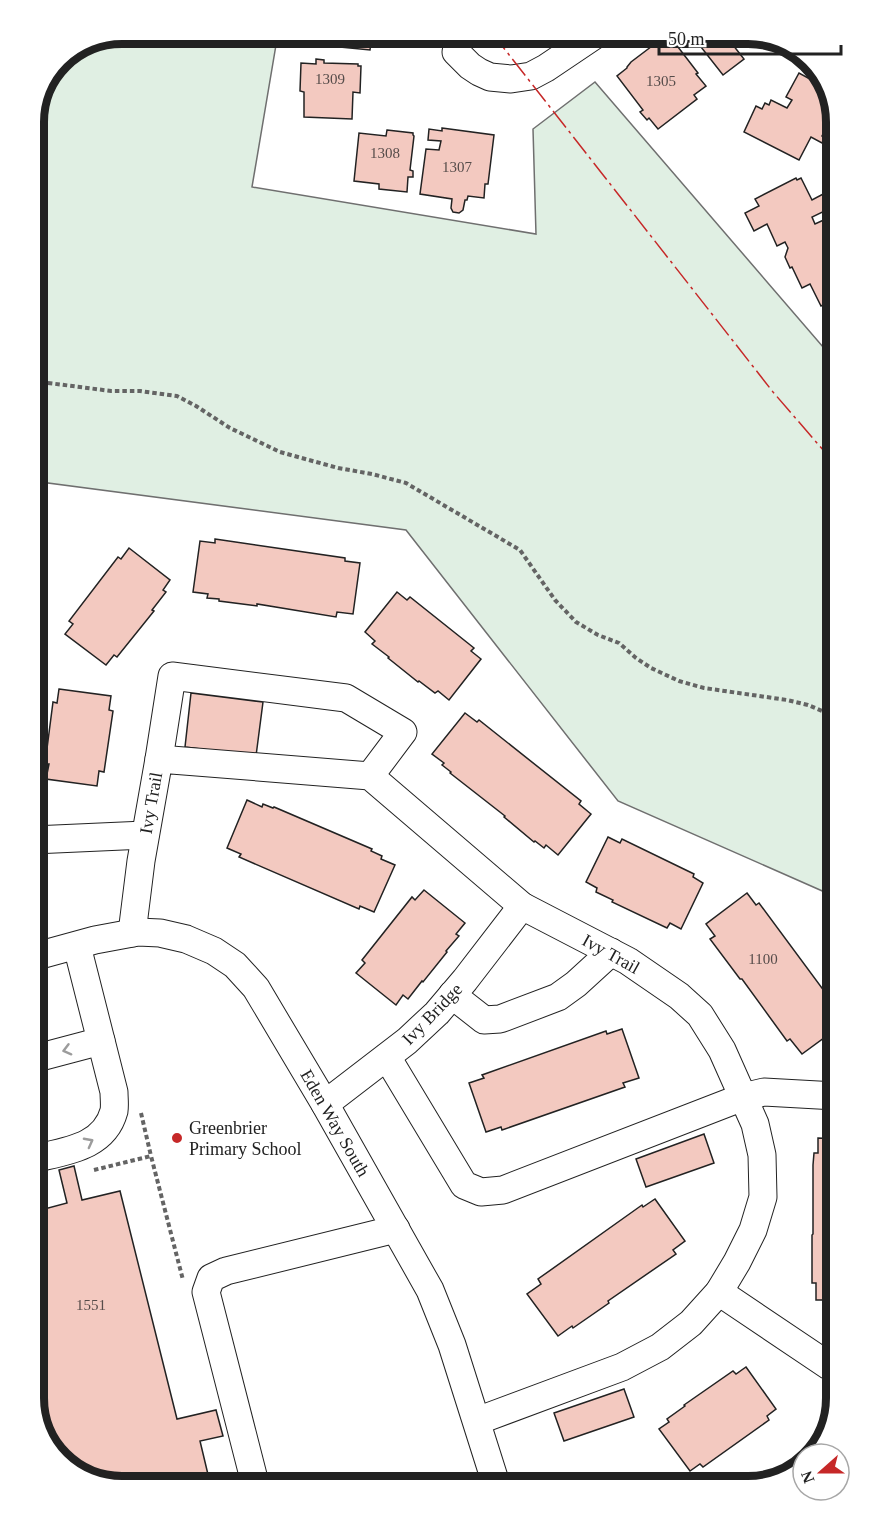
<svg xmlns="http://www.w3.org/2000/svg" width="869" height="1520" font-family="'Times New Roman',serif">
  <rect width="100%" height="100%" fill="#fff"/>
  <polygon fill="#e0efe3" stroke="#6f6f6f" stroke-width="1.5" points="122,33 278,33 252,187 536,234 533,129 595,82 836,362 836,897 618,801 406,530 33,481 33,116 59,59"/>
  <g fill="#f3c9c0" stroke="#222" stroke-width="1.5">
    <polygon points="307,33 372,33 370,50 320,45 321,43 306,41"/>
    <polygon points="690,33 727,33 731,39 734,37 737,41 733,45 744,59 723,75"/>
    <polygon points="745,33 753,33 764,37 754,44"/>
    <polygon points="668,34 698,73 696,74 706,86 694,95 697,99 658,129 649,118 647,120 640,112 643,110 617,76 627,68 627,67 631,62"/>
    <polygon points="316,59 324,60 324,63 358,64 358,66 361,66 360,93 353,92 352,119 304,117 304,92 300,91 301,63 316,64"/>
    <polygon points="814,67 827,83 834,112 830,110 826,117 831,119 822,136 825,138 822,143 811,137 799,160 744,132 756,106 762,109 765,103 769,105 771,100 787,108 792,100 786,97 799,73 808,78"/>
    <polygon points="442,128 494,135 488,184 485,184 484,198 468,196 467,200 465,200 463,210 459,213 453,212 451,208 452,199 420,194 426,149 439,150 441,141 428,140 429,129 442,131"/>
    <polygon points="387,130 413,133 413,135 414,136 410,170 413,171 413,177 408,177 407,192 379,189 379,184 354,181 359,133 386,136"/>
    <polygon points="796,178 797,180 801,178 812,200 825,193 833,207 812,217 815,224 828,218 836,234 836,236 831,239 835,245 831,247 835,254 836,253 836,326 833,327 828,317 832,308 829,302 821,306 810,284 802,288 792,267 790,268 785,257 788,248 785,242 777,246 767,224 754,231 745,213 759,206 755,199"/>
    <polygon points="215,539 345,558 345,561 360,563 353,614 337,612 336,617 257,604 257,606 219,601 219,599 207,598 208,594 193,592 200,541 215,543"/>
    <polygon points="129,548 170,580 163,590 166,592 152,610 154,611 117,657 114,655 106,665 65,634 73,624 69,621 118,557 121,559"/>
    <polygon points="397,592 407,600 410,597 474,648 471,651 481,659 449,700 438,691 435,693 419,681 418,682 388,658 389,657 372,644 375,641 365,632"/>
    <polygon points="59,689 111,696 109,710 113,711 104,772 99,771 97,786 46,779 49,764 45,764 53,702 57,703"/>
    <polygon points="191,693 263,702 256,756 185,747"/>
    <polygon points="465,713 477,722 479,720 581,801 579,804 591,814 558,855 546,845 544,848 535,841 534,842 504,817 505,816 450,773 451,772 442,765 444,763 432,754"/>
    <polygon points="247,800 262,807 263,804 273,808 274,807 372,849 371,851 382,856 381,859 395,865 374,912 360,906 359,909 239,857 241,854 227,848"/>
    <polygon points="608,837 620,843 622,839 694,874 693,877 703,883 681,929 670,923 667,928 612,902 613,900 596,892 597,888 586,882"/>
    <polygon points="424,890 465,923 456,934 459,936 446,951 447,952 423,982 422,981 408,999 403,995 396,1005 356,973 365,963 362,960 412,897 415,900"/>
    <polygon points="747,893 756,905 759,903 836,1007 834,1011 836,1013 836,1029 802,1054 790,1039 787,1041 742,979 740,979 710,939 715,936 706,924"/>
    <polygon points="622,1029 639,1078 623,1083 625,1087 502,1130 501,1127 486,1132 469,1083 484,1078 482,1075 606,1031 607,1034"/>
    <polygon points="704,1134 714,1163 646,1187 636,1159"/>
    <polygon points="818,1138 836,1139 836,1300 816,1300 816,1283 812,1283 812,1235 813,1234 813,1165 814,1153 818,1153"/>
    <polygon points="74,1166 82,1200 120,1191 177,1419 216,1410 223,1436 200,1441 211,1487 116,1487 73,1472 42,1437 33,1398 33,1212 67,1203 59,1170"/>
    <polygon points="655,1199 685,1241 673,1250 676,1254 608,1301 609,1303 573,1328 572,1326 558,1336 527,1294 541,1284 538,1279 642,1205 643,1207"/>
    <polygon points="746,1367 776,1409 767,1416 769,1420 703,1467 700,1464 690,1471 659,1429 669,1422 667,1419 685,1406 684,1405 733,1371 736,1374"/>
    <polygon points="624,1389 634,1417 564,1441 554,1413"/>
  </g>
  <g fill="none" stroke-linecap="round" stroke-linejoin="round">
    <g stroke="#222" stroke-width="29">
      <g id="minor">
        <polyline points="456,52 470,66 479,72 490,77 511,79 531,76 546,68 598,33"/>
        <polyline points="159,759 172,676 346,698 403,732 370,776"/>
        <polyline points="33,840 145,835"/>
        <polyline points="132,933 141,861 159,759 370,776 522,906 628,961 679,996 700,1015 722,1050 755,1124 762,1155 763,1197 753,1230 737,1262 719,1292 691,1323 660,1347 622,1367 477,1421"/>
        <polyline points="33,957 95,940 138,932 160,933 186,939 214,951 235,965 256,988 325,1104 430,1290 452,1345 497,1487"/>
        <polyline points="452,995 484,1020 500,1019 558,997 576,984 611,952"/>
        <polyline points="387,1057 464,1185 481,1192 503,1190 743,1097 764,1092 836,1096"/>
        <polyline points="33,1059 101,1041"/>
        <polyline points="325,1104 407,1041 437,1013 465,980 522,906"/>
        <path d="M33,1159c32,-8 71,-11 81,-48 1,-6 0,-13 0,-19l-37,-146"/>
        <polyline points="719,1292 829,1366"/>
        <polyline points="256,1487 206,1292 211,1278 226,1271 396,1229"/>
      </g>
    </g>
    <g stroke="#646464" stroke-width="4" stroke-dasharray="4.5 3" stroke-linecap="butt">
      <polyline points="33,381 111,391 140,391 177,396 196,406 230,428 280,452 338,468 372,474 406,483 520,550 555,600 576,622 598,635 619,643 636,658 651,668 679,681 704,688 787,700 808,705 827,713 836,721"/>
      <polyline points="141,1113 151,1156"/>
      <polyline points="94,1170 151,1156 183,1280"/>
      <polyline points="816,1452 825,1434"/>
    </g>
    <use href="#minor" stroke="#fff" stroke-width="27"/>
    <polyline stroke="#c62828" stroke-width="1.5" stroke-dasharray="21 4.5 3 4.5" stroke-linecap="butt" points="492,33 773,392 836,465"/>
  </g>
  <defs><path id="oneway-chevron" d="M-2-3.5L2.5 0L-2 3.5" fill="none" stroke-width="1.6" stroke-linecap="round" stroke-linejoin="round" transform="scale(1.5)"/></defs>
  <g stroke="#9c9c9c">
    <use href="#oneway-chevron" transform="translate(67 1050) rotate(165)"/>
    <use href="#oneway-chevron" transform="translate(89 1142) rotate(-28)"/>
  </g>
  <circle fill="#c62828" stroke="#fff" stroke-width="2" cx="177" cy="1138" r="6"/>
  <g text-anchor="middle" stroke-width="4.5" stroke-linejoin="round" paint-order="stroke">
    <g font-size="15" fill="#564c4a">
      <text x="330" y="84">1309</text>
      <text x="661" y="86">1305</text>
      <text x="385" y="158">1308</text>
      <text x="457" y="172">1307</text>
      <text x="763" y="964">1100</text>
      <text x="91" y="1310">1551</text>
    </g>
    <g font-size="18" fill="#222" stroke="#fff">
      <text transform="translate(151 803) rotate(-80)" y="6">Ivy Trail</text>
      <text transform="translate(611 954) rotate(29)" y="6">Ivy Trail</text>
      <text transform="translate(432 1014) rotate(-46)" y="6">Ivy Bridge</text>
      <text transform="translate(335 1123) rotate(60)" y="6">Eden Way South</text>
    </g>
    <g font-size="18" fill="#222" stroke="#fff" text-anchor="start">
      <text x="189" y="1134">Greenbrier<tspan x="189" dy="21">Primary School</tspan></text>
    </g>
  </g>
  <path d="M0 0H869V1520H0ZM122 44H748A78 78 0 0 1 826 122V1398A78 78 0 0 1 748 1476H122A78 78 0 0 1 44 1398V122A78 78 0 0 1 122 44Z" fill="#fff" fill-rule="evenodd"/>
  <path fill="none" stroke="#222" stroke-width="8" d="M122 44H748A78 78 0 0 1 826 122V1398A78 78 0 0 1 748 1476H122A78 78 0 0 1 44 1398V122A78 78 0 0 1 122 44Z"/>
  <g transform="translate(821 1472) rotate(249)"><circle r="28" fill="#ffffff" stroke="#a7a7a7" stroke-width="1.5"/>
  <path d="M0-4.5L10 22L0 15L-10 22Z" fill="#c62828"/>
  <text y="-9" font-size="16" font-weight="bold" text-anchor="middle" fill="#222222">N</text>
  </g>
  <path d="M659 45v9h182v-9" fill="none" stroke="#222222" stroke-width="3"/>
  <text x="668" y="45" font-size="18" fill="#222222" stroke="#ffffff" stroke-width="4.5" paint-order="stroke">50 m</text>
</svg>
